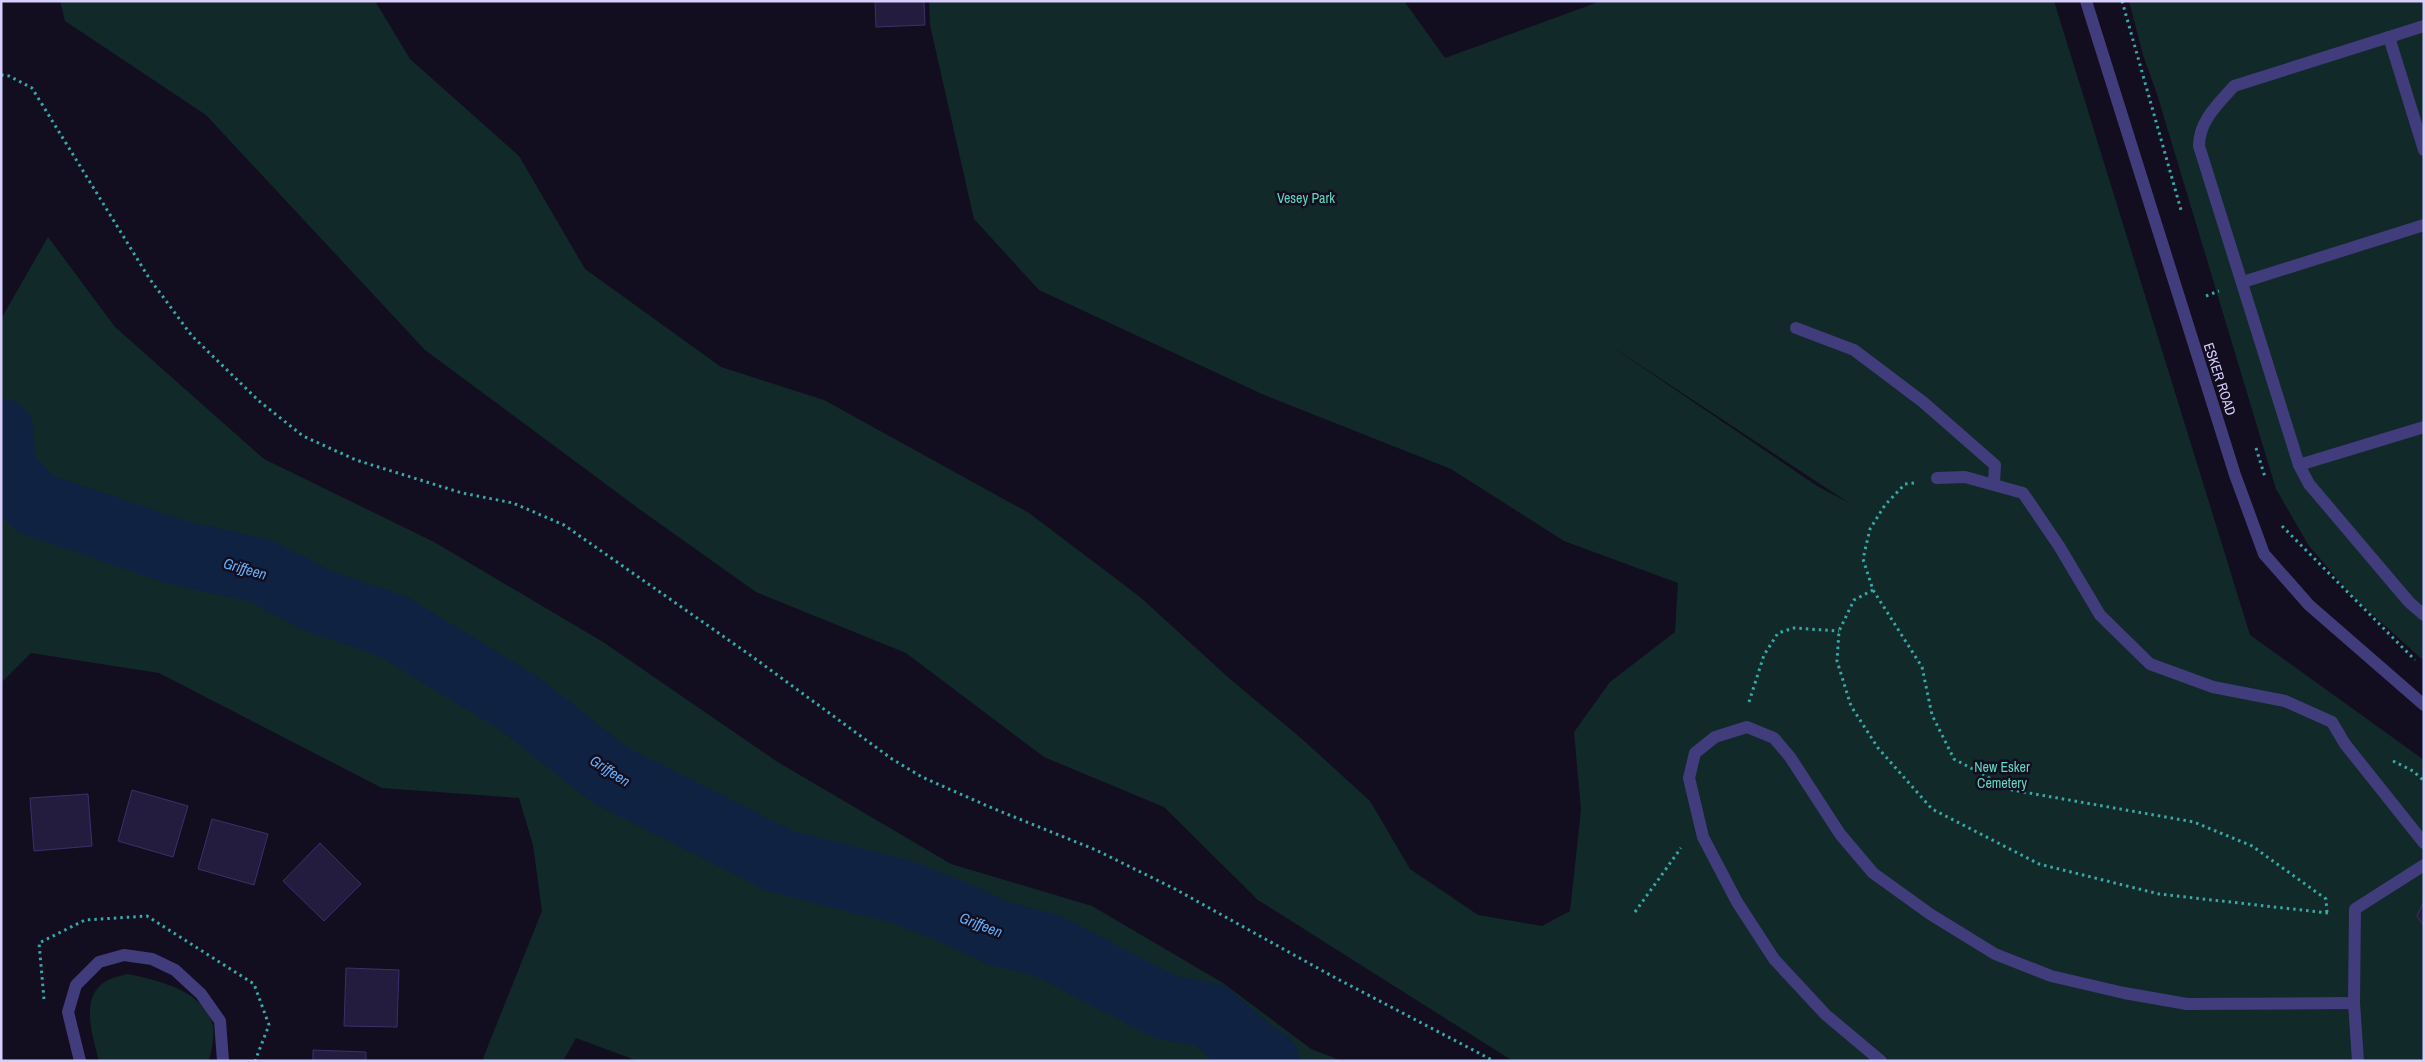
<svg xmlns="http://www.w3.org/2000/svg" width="2425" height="1062" font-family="'Archivo Narrow',sans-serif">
  <rect width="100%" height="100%" fill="#120e20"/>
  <g fill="#122929" fill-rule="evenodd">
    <path d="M60,1h315l35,58 109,97 66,113 136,98 103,33 205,113 111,84 90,82 72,60 68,62 40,68 68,46 64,11 28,-15 11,-101 -7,-78 36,-50 65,-50 3,-49 -114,-42 -113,-72 -189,-75 -223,-104 -65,-71 -44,-194 -1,-24h475l41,57 156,-57h453l196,634 174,125v301h-911l-255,-161 -94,-93 -120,-50 -138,-104 -150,-61 -114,-81 -217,-161 -219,-235 -141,-94zM1605,342l244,161 -32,-17z"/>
    <polygon points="2129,1 2424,1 2424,661 2353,597 2309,546 2276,489 2157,94 2143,55"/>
    <polygon points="48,237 115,327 264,459 434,542 603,642 776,761 951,864 1092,906 1223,983 1311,1049 1342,1061 638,1061 576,1038 563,1061 482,1061 542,911 533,845 519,798 382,788 159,673 31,653 1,683 1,319"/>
    <path d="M127,974c30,6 77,16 86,52 2,9 -2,26 -4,35h-110c-6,-24 -21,-66 9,-81 6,-3 13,-4 19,-6z"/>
  </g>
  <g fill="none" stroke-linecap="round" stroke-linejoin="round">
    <polyline stroke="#102242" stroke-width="65" points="1,431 4,470 35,504 176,552 261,571 316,600 394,627 520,704 610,775 780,861 899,891 951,911 998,933 1048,946 1165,1007 1210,1015 1258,1057 1267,1061"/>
  </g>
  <g fill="#241c3f" stroke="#3d2f6a">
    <polygon points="875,1 924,1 925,25 876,27"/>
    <polygon points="132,790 188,806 173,857 118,841"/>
    <polygon points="88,794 92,846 34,851 30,798"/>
    <polygon points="212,819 268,834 254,885 198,869"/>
    <polygon points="320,843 361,884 324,921 283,881"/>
    <polygon points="2424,901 2424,926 2417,916"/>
    <polygon points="346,968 399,970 397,1027 344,1026"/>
    <polygon points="313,1050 366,1052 366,1061 313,1061"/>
  </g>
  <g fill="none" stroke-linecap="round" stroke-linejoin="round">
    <g stroke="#36aaa7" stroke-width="3" stroke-dasharray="2.5 4" stroke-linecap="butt">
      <polyline points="2122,1 2181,210"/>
      <polyline points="1,75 9,76 32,88 149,278 192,336 259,401 303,436 356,460 462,493 513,503 564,525 750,655 892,759 922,777 992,808 1096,850 1175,889 1332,976 1494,1061"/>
      <polyline points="2206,296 2219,291"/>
      <polyline points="2256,448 2265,477"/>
      <polyline points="1914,483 1905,484 1885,505 1870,529 1863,559 1873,590 1922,667 1932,715 1954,759 2012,790 2194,822 2252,846 2326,899 2327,913"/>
      <polyline points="2282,526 2415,660"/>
      <polyline points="1873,590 1854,600 1839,631 1837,661 1851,706 1878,748 1932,809 2039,864 2159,894 2328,913"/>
      <polyline points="1749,702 1764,655 1778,633 1794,628 1839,631"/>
      <polyline points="2393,761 2413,771 2424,781"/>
      <polyline points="1635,912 1681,848"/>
      <polyline points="44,999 39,943 85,920 147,916 254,984 269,1025 255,1061"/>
    </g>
    <g stroke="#413c7c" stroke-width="12">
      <polyline points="2086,1 2235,475 2264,554 2309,605 2424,705"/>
      <path d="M2424,26l-190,60c-16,18 -35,35 -35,60l100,319 10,19 100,118 15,13"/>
      <polyline points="2389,37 2424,150"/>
      <polyline points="2243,282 2424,225"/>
      <polyline points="1796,328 1854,350 1923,402 1995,465 1994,483"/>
      <polyline points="2299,465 2424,427"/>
      <polyline points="1937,478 1965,477 2023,493 2059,546 2100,615 2150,664 2213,687 2285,701 2332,722 2345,744 2424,843"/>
      <polyline points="80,1061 68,1012 76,985 99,962 124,955 152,959 175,970 201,994 220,1021 223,1061"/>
      <polyline points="1881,1061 1826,1015 1774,959 1737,902 1703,837 1689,778 1695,753 1715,737 1747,727 1774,738 1790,757 1840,834 1873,873 1930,914 1995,954 2051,976 2124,993 2187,1004 2354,1003"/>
      <polyline points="2358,1061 2354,1003 2355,909 2424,865"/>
    </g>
  </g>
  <g text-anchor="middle" stroke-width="5" stroke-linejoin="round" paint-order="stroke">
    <g font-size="14" fill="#61d7bd" stroke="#120e20">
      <text x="1306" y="203">Vesey Park</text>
      <text x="2002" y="772">New Esker<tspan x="2002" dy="16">Cemetery</tspan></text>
    </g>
    <g font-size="14" fill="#d7d0fc" stroke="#120e20">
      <text transform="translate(2220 379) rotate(72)" y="5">ESKER ROAD</text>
    </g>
    <g font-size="15" font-style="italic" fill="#65adf5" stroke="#120e20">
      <text transform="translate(245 569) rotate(16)" y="5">Griffeen</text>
      <text transform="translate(610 771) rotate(33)" y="5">Griffeen</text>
      <text transform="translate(981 925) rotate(21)" y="5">Griffeen</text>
    </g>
  </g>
  <rect width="2425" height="1062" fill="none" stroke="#d7d0fc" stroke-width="5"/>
</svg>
